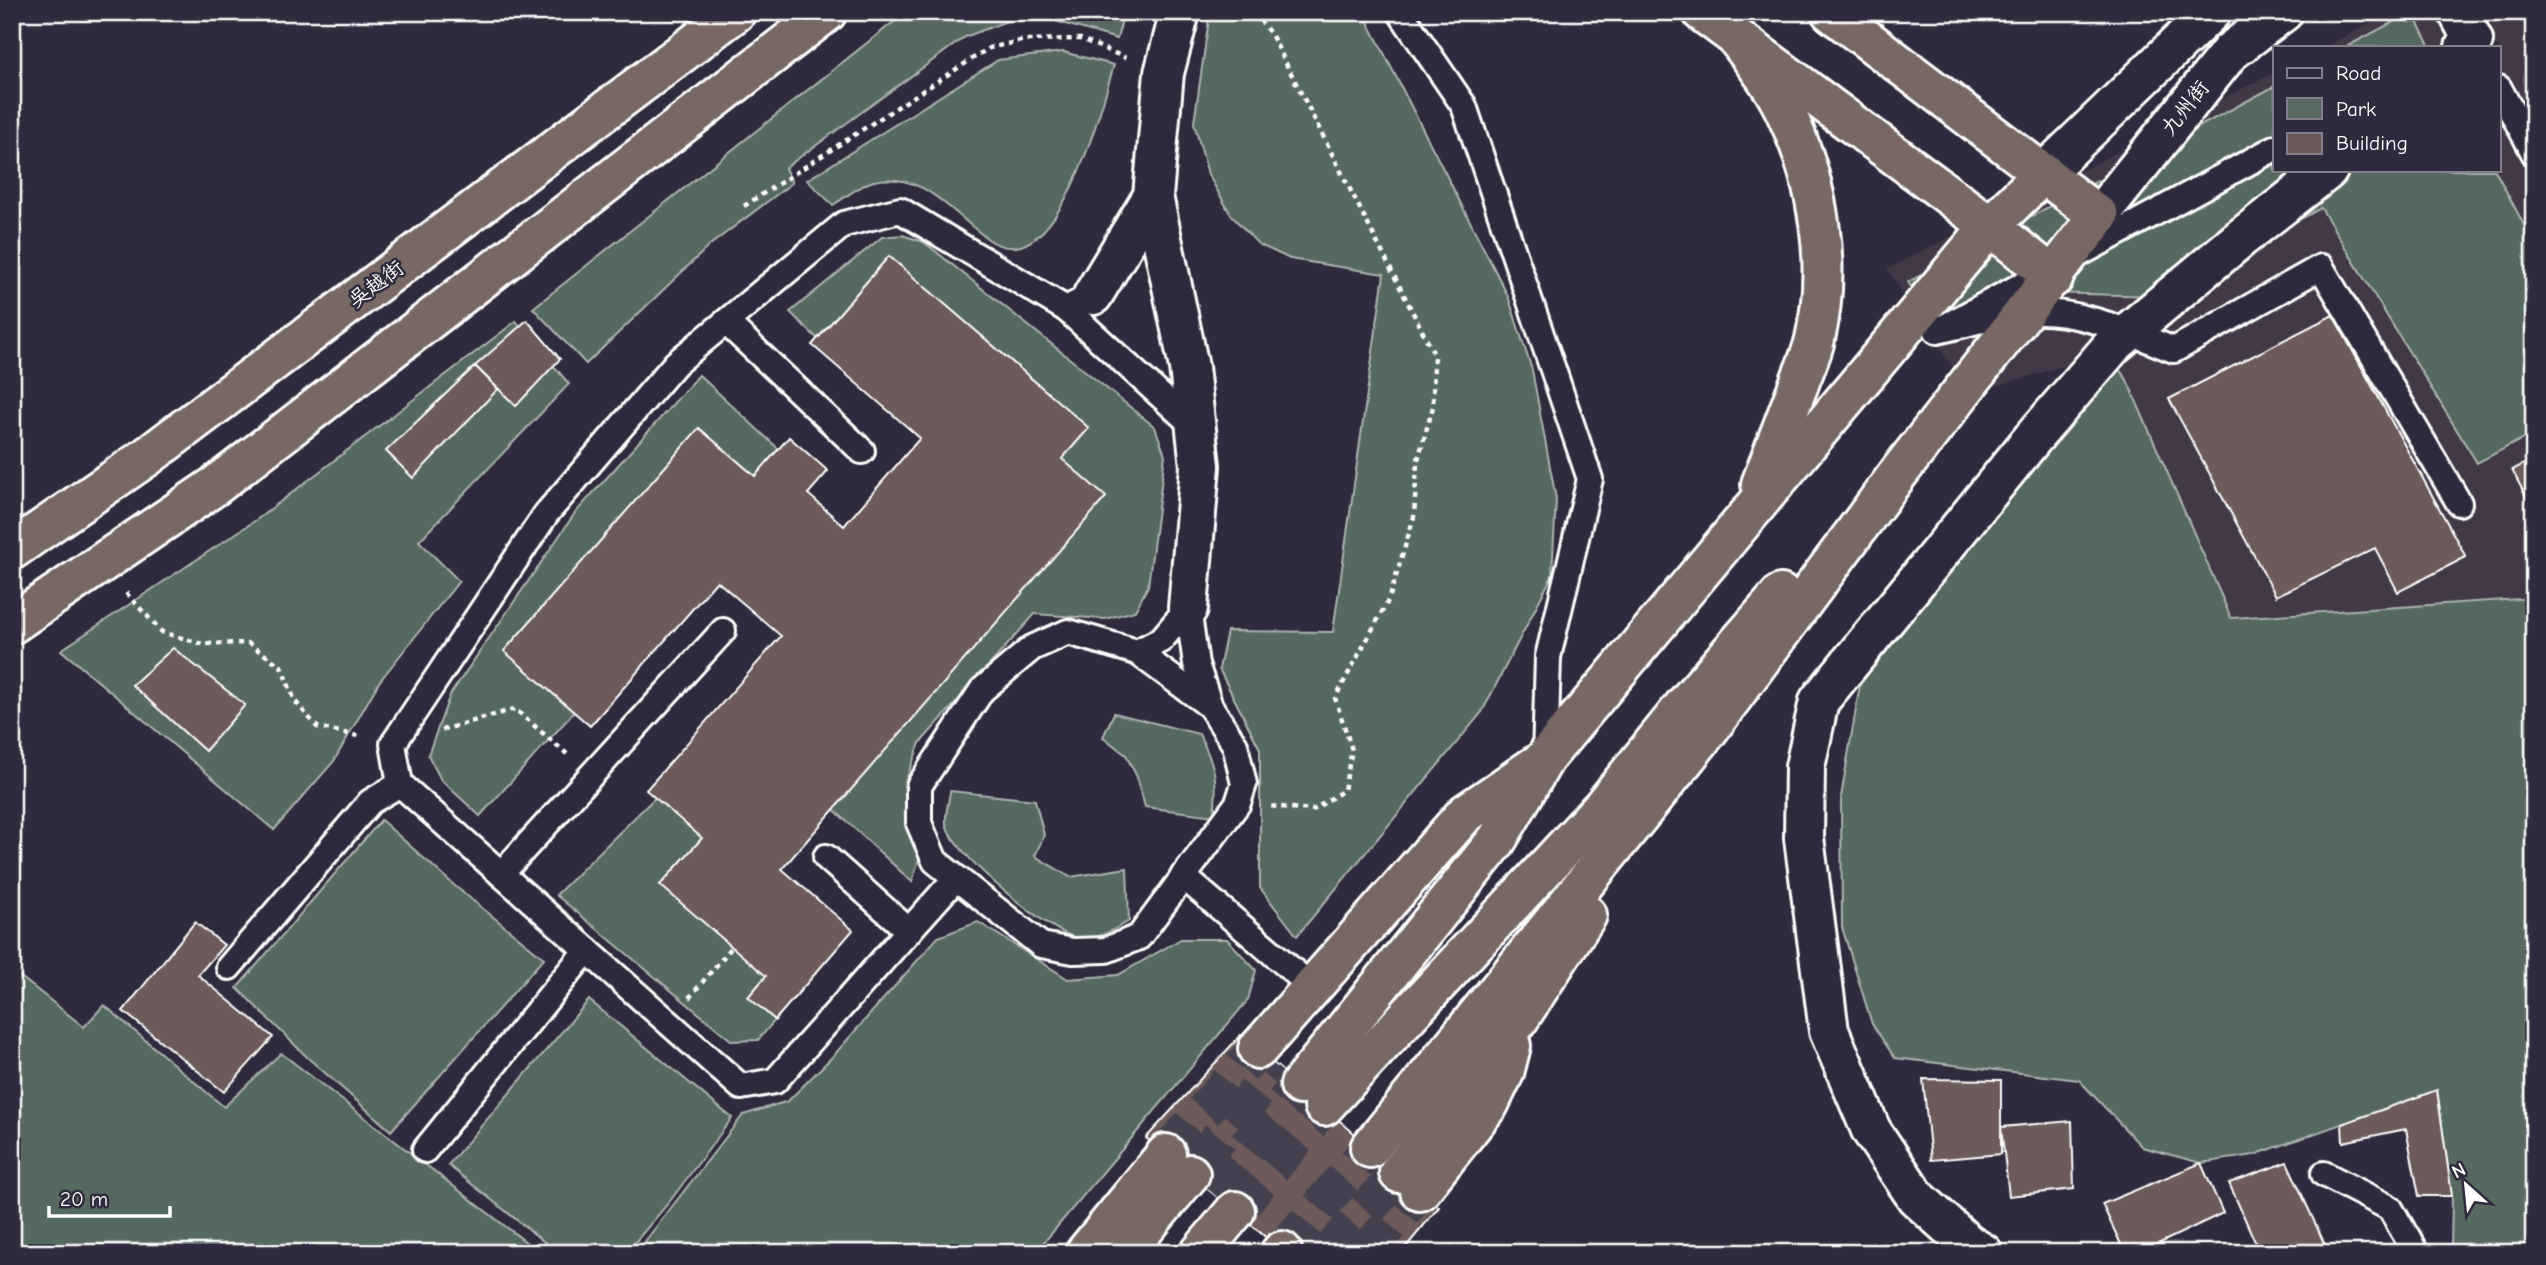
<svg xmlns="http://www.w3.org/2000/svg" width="2546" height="1265" font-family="'Comic Neue','LXGW WenKai TC',sans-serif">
  <rect width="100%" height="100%" fill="#2f2a3d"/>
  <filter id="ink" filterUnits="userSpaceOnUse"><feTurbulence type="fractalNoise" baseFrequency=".0143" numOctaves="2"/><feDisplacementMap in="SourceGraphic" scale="14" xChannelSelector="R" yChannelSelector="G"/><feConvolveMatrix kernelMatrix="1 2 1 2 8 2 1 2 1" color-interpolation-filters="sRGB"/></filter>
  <g filter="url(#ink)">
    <polygon fill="#423846" points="2393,12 2534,12 2534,598 2231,618 2127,380 2107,353 1970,394 1887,269 2275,72 2275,170 2499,170 2499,47 2324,47"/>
    <g fill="#576961" stroke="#abb4b0" stroke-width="2">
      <polygon points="906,12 1124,12 1117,39 1028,13 965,37 785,168 792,183 710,245 586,364 533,308"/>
      <polygon points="1210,12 1363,12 1508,296 1532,370 1556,499 1552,576 1482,712 1297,936 1260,888 1260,749 1219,669 1227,631 1333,632 1384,274 1290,259 1258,244 1231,215 1208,174 1194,123"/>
      <polygon points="2412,12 2430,47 2346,47"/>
      <path d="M1063,52l51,13c-13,42 -57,223 -126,174 -37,-26 -64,-68 -114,-58 -13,3 -29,17 -41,24l-26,-25 191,-120z"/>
      <polygon points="2275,86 2275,170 2495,170 2534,244 2534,433 2477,463 2321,208 2157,296 2048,293 1925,311 1908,282"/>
      <polygon points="902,235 924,242 1155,427 1165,455 1148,586 1135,611 1105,619 1035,614 920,743 904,785 919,859 912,882 802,780 1019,535 790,312 882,237"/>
      <polygon points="516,321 569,384 419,541 459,581 379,682 334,761 274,830 61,650 259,518"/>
      <polygon points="2107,353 2127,380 2231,618 2534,598 2534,1253 2453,1253 2451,1250 2452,1196 2437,1090 2254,1155 2201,1163 2142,1147 2079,1080 1895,1058 1872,1024 1842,927 1841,797 1863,667"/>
      <polygon points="699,375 797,466 480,816 441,780 428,755 450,695 575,513"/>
      <path d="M1114,713l85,21c17,34 19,45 15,82l-69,-9 -8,-30 -11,-22 -23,-18z"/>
      <polygon points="690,763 817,971 758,1040 732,1041 556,895"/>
      <path d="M950,791l85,9 9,35 -9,21 35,21 57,-9 2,53c-13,8 -29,17 -45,18 -29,1 -132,-86 -138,-115 -1,-10 3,-23 4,-33z"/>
      <polygon points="381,820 455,886 544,958 391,1131 308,1058 237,988"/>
      <polygon points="978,922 1068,979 1118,975 1181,939 1227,939 1256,970 1248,1000 1035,1253 636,1253 743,1115 788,1101 834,1055 938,937"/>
      <polygon points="12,970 84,1027 104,1005 224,1107 281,1053 540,1253 12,1253"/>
      <polygon points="589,1000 732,1118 670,1201 626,1253 558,1253 448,1165"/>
    </g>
    <g fill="#6d5a5a" stroke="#fff" stroke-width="2">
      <polygon points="2524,12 2534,12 2534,39 2521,14"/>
      <polygon points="889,256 1089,428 1062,459 1106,497 782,869 853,930 775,1020 748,997 766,976 660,885 702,838 646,790 781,636 717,581 590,726 504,651 699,428 755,476 789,437 828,471 808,494 844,526 920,438 812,345"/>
      <polygon points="2333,315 2466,557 2398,592 2375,548 2276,596 2169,399"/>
      <polygon points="527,320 560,359 516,406 475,366"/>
      <polygon points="475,366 498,389 413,478 386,451"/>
      <polygon points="2534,459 2534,512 2512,470"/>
      <polygon points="173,648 245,705 205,751 132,685"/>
      <polygon points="195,922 224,945 198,975 273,1037 224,1092 123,1011"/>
      <polygon points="1241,1035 1439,1207 1401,1253 1285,1253 1146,1138"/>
      <polygon points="1923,1079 2001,1080 2001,1154 1931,1160"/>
      <polygon points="2437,1090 2452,1196 2419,1196 2406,1129 2343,1142 2342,1124"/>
      <polygon points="2072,1121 2074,1189 2009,1196 2001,1127"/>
      <polygon points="2287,1162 2326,1247 2313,1253 2260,1253 2229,1183"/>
      <polygon points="2201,1163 2223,1213 2139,1253 2125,1253 2102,1204"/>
    </g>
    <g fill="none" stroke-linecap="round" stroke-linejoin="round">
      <g stroke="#443f50" stroke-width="38" stroke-dasharray="38 19" stroke-linecap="butt">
        <polyline points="1166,1154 1258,1049"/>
        <polyline points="1196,1166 1277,1067"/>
        <polyline points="1209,1190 1300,1085"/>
        <polyline points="1235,1211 1324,1106"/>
        <polyline points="1282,1251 1370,1148"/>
        <polyline points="1329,1253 1399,1173"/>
        <polyline points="1365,1253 1420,1191"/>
      </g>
      <g stroke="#fff" stroke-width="30">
        <g id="service">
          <polyline points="1400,12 1464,106 1590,479 1548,657 1545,758"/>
          <polyline points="2499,88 2534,153"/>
          <path d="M2275,148l-338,183c28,-6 63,-18 91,-19 53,-2 98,19 146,38l147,-83 138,236"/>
          <polyline points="1066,309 1196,428"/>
          <polyline points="726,322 862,451"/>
          <polygon points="1188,608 1196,664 1210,706 1235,745 1244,784 1238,803 1139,937 1106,950 1073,951 1041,945 935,861 919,823 919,786 982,690 1032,648 1068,632 1137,652 1161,640"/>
          <polyline points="1137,652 1210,706"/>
          <polyline points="826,857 909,931"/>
          <polyline points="501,874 723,631"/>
          <polyline points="1183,876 1313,988"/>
          <polyline points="956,878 775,1081 741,1087 400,784 393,744 546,514 676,363 844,224 900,210 1066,309 1093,295"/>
          <polyline points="229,967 370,802 400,784"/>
          <polyline points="425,1150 587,950"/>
          <polyline points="2324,1174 2390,1208 2416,1253"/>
        </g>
      </g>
      <g stroke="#fff" stroke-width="44">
        <g id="minor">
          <polyline points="2458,12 2473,40 2465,47"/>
          <polyline points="1153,196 1189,367 1200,466 1188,608"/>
          <polyline points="1093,295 1153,196 1164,73 1180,12"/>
          <polyline points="1983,1253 1968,1244 1916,1197 1871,1130 1829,1031 1804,838 1805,767 1819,701 2033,438 2113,345 2241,238 2328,170"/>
        </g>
      </g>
      <g stroke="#fff" stroke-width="44">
        <g id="secondary">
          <polyline points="2044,173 2211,12"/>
          <polyline points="2099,216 2230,52 2283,12"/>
        </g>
      </g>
      <g stroke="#fff" stroke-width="44">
        <g id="trunk">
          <polyline points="1702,12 1990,226 2054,277"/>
          <path d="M1738,40c18,24 37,48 49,75 32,69 45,150 28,224 -3,15 -11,30 -16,45 -13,33 -25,66 -38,100"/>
          <polyline points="12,550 148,456 736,12"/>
          <polyline points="12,624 215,486 827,12"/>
          <polyline points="1258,1049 1465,814 1535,766"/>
          <polyline points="1300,1085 1497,840 1545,758 1990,226 2044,173"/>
          <polyline points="1324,1106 1603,806 1683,707 1781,594"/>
          <polyline points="1370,1148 1707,732 1900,471 2099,216 1831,12"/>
          <polyline points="1399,1173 1519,1019 1587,915"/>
          <polyline points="1420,1191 1489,1104 1504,1073 1511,1046"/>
        </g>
      </g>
      <g stroke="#fff" stroke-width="44">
        <g id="motorway">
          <polyline points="1085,1253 1166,1154"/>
          <polyline points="1124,1253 1190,1174"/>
          <polyline points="1200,1253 1235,1211"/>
          <polyline points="1280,1253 1282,1251"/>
        </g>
      </g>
      <g stroke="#fff" stroke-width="4.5" stroke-dasharray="5 5" stroke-linecap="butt">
        <polyline points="1254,12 1272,36 1434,354 1433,407 1417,463 1414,517 1389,599 1335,698 1352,750 1344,790 1313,810 1269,806"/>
        <polyline points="744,206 989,48 1025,40 1081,39 1126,58"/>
        <polyline points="126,593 162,632 202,644 248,643 281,666 295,701 317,727 362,737"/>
        <polyline points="442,730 515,709 567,754"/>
        <polyline points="689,998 732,947"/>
      </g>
      <use href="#service" stroke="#2f2a3d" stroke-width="24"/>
      <use href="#minor" stroke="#2f2a3d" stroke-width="38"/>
      <use href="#secondary" stroke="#2f2a3d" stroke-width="38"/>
      <use href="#trunk" stroke="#776864" stroke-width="38"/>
      <use href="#motorway" stroke="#776864" stroke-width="38"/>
    </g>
  </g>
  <g text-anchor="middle" stroke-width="5" stroke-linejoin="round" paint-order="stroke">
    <g font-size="21" fill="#fff" stroke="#2f2a3d">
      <text transform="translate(2185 108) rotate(-52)" y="7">九州街</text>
      <text transform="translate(376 284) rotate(-37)" y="7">吴越街</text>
    </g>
  </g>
  <rect width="2546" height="1265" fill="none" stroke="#2f2a3d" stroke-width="42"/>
  <rect x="21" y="21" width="2504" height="1223" fill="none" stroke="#fff" stroke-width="2.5" filter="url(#ink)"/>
  <rect x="2273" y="46" width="228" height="126" fill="#2f2a3d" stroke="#827f8b" stroke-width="2"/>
  <rect x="2287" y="68" width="35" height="10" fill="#2f2a3d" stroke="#827f8b" stroke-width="2"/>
  <text x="2336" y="80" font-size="21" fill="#ffffff">Road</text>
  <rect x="2287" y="98" width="35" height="21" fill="#576961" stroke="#827f8b" stroke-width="2"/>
  <text x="2336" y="116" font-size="21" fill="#ffffff">Park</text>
  <rect x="2287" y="133" width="35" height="21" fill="#6d5a5a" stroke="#827f8b" stroke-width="2"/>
  <text x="2336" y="150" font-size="21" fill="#ffffff">Building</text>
  <g transform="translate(2466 1185) rotate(333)" stroke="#2f2a3d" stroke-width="5" paint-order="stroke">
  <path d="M0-5L12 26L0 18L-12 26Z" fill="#ffffff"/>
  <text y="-10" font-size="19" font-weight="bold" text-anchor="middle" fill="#ffffff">N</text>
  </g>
  <path d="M49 1206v10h121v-10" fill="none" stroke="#ffffff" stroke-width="3.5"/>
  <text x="60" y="1206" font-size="21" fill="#ffffff" stroke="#2f2a3d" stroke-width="5" paint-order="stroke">20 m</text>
</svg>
